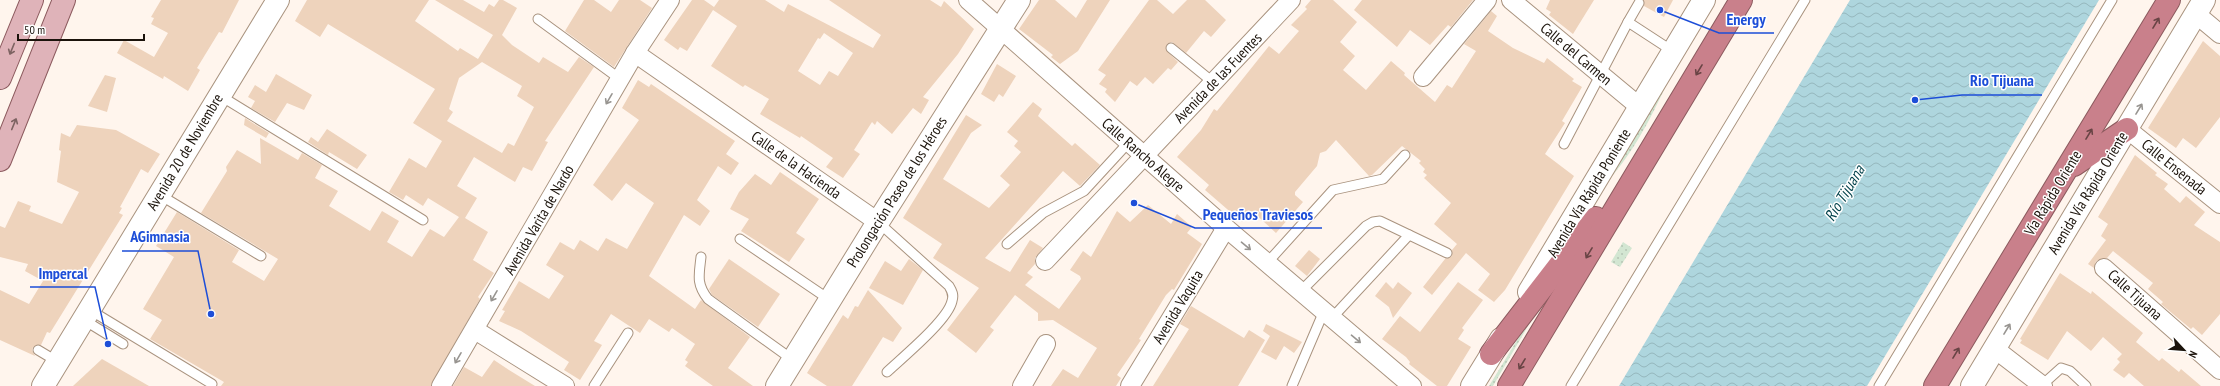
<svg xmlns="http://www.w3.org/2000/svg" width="2220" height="386" font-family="'PT Sans Narrow',sans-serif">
  <defs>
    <pattern id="grass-dots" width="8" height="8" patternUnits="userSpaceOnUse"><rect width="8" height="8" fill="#d3e6d2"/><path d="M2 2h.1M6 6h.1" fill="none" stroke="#b5c4b3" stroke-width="1.8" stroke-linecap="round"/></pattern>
    <pattern id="water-waves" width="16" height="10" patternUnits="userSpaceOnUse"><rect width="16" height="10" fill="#aed6de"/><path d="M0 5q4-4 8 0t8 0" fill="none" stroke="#95b7bd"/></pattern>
  </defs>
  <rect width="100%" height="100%" fill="#fff5ed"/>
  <g fill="url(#grass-dots)">
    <path d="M1680,55c-21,46 -41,93 -76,130z"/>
    <polygon points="1623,242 1632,248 1620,267 1611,262"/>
    <polygon points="1541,301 1542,302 1493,386 1489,386"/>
  </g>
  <polygon fill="url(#water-waves)" points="1850,0 2099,0 1867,386 1619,386"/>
  <g fill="#eed3bc" fill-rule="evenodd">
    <polygon points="161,0 239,0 222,33 219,32 197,68 200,70 188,91 164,76 163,79 117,53 124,40 154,57 168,33 151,24 154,18 151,17"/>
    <path d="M307,0h122l-14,21 43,30 2,-3 18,11 15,-24 -58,-35h28l21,12 5,-8 5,3 5,-7h4l14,8 -15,27 10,10 27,18 4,-6 25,15 11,-15 15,10 -49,74 3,1 -16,29 -9,-4 -8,15 -41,-25 -17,29 20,12 -12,20 23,14 -15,28 21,13 -16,24 2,2 -49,87h-210l3,-4 -74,-43 12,-19 -19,-11 31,-52 -18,-11 21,-34 62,38 -7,12 32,19 14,-22 -77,-46 26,-42 -1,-4 11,-17 24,14 -1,-26 38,22 4,-7 20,12 -7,13 23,13 -9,15 41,25 12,-20 17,10 -12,21 25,15 18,-28 14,8 15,-20 -31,-19 -5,8 -17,-11 -3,5 -14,-8 20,-34 17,10 16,-27 -29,-18 22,-34 -107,-65 -8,13 -25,-16zM482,62l40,24 -5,10 17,11 -20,39 -6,-3 -6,10 -55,-32 6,-9 -4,-3 10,-31z"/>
    <polygon points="584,0 594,0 611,12 619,0 640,0 652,8 614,67 565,31"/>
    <path d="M692,0h12l10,7 5,-7h46l19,12 4,-8 85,44 8,-13 -52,-35h101l11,7 3,-6 30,28 -16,25 -35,43 6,3 -8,14 -8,-6 -21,26 -15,-13 -2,4 -3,-3 -18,28 6,4 -17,24 -17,-11 7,-9 -32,-22 -1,2 -40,-24 9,-15 -24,-14 -2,2 -32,-21 26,-40 -24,-16 -26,41 -7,-4 -2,3 -14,-10zM824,33l29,20 -15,23 -9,-5 -9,14 -22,-14 20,-33 2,1z"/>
    <polygon points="1039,0 1055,0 1076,18 1087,0 1110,0 1078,51 1060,64 1051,57 1053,55 1019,29"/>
    <polygon points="1149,0 1157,0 1173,14 1187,0 1205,0 1226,20 1211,37 1204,31 1186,53 1172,42 1167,44 1166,50 1178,62 1171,70 1168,68 1153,84 1145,77 1137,86 1130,81 1115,102 1105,92 1107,89 1099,84 1106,75 1098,70"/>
    <polygon points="1311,0 1333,0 1357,22 1340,42 1355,56 1343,70 1366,90 1391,61 1405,73 1404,75 1435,102 1447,85 1452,88 1476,51 1464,44 1491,11 1497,16 1488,31 1513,48 1544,63 1547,58 1574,79 1572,81 1582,87 1562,121 1565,123 1545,154 1574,176 1505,290 1494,302 1478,290 1490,274 1466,253 1432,295 1423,287 1445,259 1452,256 1452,250 1457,244 1434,224 1451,203 1424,178 1427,175 1423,172 1425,169 1419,163 1421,161 1402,146 1372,175 1369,176 1336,140 1326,151 1320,153 1317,166 1295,192 1295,195 1303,202 1276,233 1252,211 1242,222 1205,190 1209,185 1177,157 1201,130 1214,109 1217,111 1269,46 1279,54 1299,31 1291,25 1307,9 1305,7"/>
    <polygon points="1362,0 1473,0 1451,27 1448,25 1430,45 1410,30 1397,47 1354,10"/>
    <polygon points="1550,0 1594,0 1573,34 1549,15 1551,12 1546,9"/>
    <polygon points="1644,0 1673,0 1664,17 1644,6"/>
    <polygon points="2203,41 2220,56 2220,117 2196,148 2183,138 2176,148 2148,128"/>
    <polygon points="997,64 1016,76 1003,97 999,94 994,102 981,94"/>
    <polygon points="276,74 312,95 304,110 287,103 275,122 251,108 255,101 248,97 255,85 266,92"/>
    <polygon points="105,75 116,78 107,112 88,106"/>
    <polygon points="638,80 649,87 651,84 735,141 726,154 739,163 731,175 718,166 697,200 710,211 700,226 684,215 649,276 695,309 701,300 750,337 728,368 753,386 713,386 685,366 688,362 685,360 695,344 672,328 669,332 649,319 640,333 611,314 594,341 602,345 580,380 564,370 569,362 521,331 499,321 505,311 502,310 519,281 549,299 564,276 546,265 560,242 574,250 580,240 598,251 606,238 627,249 654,203 626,183 612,201 593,185 639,120 622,108"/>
    <polygon points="1033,102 1042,109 1038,116 1072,146 1075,143 1100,165 1080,186 1063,171 985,258 1010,272 1030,240 1043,248 1035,258 1035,264 1027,273 1033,277 1025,285 1059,309 1081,279 1080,276 1070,270 1083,251 1091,257 1117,211 1130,222 1148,205 1171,224 1177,214 1192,227 1187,233 1202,244 1174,290 1172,289 1166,295 1139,339 1141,340 1117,375 1121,378 1116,386 1051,386 1063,369 1078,378 1097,348 1053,320 1038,321 1038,313 1015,295 990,327 994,330 976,353 947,330 979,288 933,258 942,244 903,218 966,115 982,125 971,133 943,179 989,208 1010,185 1000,176 1021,152 1014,146 1018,141 1007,132"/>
    <polygon points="245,118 269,133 266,138 244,125"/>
    <polygon points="77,125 116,130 160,154 148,173 141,169 120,207 122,208 119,213 123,215 50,333 47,332 41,345 33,347 32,350 35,356 0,340 0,290 29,304 43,281 25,271 28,264 0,257 0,226 5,228 18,201 31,206 29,211 62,224 79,192 57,182 61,151 59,150 61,133 70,137"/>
    <polygon points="327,129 367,155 357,169 329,152 328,155 308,142 311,137 318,142"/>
    <polygon points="2135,155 2157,173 2155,175 2168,184 2164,189 2180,203 2186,196 2205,212 2194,225 2220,242 2220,314 2202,335 2193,327 2191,329 2161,304 2163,302 2148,289 2153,283 2113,251 2107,258 2096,261 2094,268 2088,264 2106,240 2101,236 2108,224 2098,217"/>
    <polygon points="780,172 819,199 796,233 805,239 789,262 741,231 749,219 730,209 739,192 755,174 771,185"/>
    <polygon points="1309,250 1320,259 1307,276 1295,266"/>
    <polygon points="729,259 780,294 758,327 712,295 709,289"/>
    <polygon points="909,259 923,270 903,305 869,288 885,261 901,271"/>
    <polygon points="2060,273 2091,294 2092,291 2143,333 2136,342 2159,361 2162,358 2179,372 2181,369 2201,386 2144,386 2129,373 2124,378 2113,370 2120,362 2117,359 2122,354 2103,337 2091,351 2067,331 2048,360 2020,343 2022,340 2020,339"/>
    <polygon points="1386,282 1393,289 1398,282 1412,293 1393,318 1389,307 1375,296"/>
    <polygon points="1458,282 1483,300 1462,328 1464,330 1458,339 1471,347 1447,386 1437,386 1409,364 1410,362 1406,357 1382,339 1400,316 1420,332"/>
    <polygon points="868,290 902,328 893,342 883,337 852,386 827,386 807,373 843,315 848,319 855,306 858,307"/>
    <polygon points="1191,306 1244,338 1249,330 1265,340 1238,386 1153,386 1189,329 1180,324"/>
    <polygon points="1266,324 1302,342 1294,353 1284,346 1276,360 1261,352 1270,336 1263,331"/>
    <polygon points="102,359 149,386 73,386"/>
    <polygon points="494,360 509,370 535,386 453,386 464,367 482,377"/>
  </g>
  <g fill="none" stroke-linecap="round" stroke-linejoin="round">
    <g stroke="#a9937f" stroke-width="11">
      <g id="lane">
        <polyline points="538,19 620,79"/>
        <polyline points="1628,22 1639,3"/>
        <polyline points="1171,48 1214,83"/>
        <polyline points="219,95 423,220"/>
        <polyline points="1564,144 1628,22 1674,52"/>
        <polyline points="160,195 261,256"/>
        <path d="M878,222l71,64c3,5 5,9 3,15 -4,19 -49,56 -65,71"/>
        <polyline points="740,239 830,300"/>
        <polyline points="1007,244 1043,213 1084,191 1129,142"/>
        <path d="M701,257c-2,18 -5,27 7,42l85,61"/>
        <polyline points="1267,263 1333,190 1383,179 1405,155"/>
        <polyline points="1301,291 1366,226 1373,222 1380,221 1447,253"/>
        <polyline points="90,310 212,384"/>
        <polyline points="1332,318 1409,235"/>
        <polyline points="84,320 123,344"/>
        <polyline points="38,350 58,362"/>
        <polyline points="2042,385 2061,368 2070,371 2086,386"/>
        <polyline points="594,386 628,333"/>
        <polyline points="1292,386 1324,311"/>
        <polyline points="1571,386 1805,0"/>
        <polyline points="1879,386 2112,0"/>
      </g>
    </g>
    <g stroke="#a9937f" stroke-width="20">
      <g id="street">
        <polyline points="968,0 1226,228 1412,386"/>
        <polyline points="1511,0 1641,108"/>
        <polyline points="2196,14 2220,34"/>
        <polyline points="635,53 878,222"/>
        <polyline points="1423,77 1487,0"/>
        <polyline points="2127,129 2220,204"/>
        <polyline points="1045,261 1291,0"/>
        <polyline points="2104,268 2220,370"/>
        <polyline points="475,330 565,386"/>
        <polyline points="1995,349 2043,386"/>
        <polyline points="441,386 635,53 670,0"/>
        <polyline points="1022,386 1046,344"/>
        <polyline points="1130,386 1226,228"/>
      </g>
    </g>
    <g stroke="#a9937f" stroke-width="24">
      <g id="secondary">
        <polyline points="1529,292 1704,0"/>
        <polyline points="43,386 278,0"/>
        <polyline points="777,386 878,222 1019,0"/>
        <polyline points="1472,386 1501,339"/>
        <polyline points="1972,386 2204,0"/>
      </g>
    </g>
    <g stroke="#8c5a5e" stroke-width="24">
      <g id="primary">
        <polyline points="0,78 32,0"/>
        <polyline points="0,160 64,0"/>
      </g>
    </g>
    <g stroke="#8c5a5e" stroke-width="24">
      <g id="highway">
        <polyline points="2074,165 2127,129"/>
        <polyline points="1491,354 1596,218"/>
        <polyline points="1509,386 1741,0"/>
        <polyline points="1935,386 2169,0"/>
      </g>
    </g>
    <use href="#lane" stroke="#fff" stroke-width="9"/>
    <use href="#street" stroke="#fff" stroke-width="18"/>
    <use href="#secondary" stroke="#fff" stroke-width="22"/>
    <use href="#primary" stroke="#dfb3b9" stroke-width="22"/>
    <use href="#highway" stroke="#c9808b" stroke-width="22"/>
  </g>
  <defs><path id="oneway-shaft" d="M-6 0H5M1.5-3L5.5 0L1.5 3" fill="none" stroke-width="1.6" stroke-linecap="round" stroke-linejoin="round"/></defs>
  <g stroke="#694445">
    <use href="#oneway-shaft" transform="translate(2156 23) rotate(-59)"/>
    <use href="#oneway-shaft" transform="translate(1699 70) rotate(121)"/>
    <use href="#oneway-shaft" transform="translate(2089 134) rotate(-59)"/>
    <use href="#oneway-shaft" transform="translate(1589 253) rotate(121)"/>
    <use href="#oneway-shaft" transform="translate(1956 353) rotate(-59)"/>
    <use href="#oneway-shaft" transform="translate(1522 364) rotate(121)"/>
  </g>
  <g stroke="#7d6362">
    <use href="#oneway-shaft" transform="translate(12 49) rotate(112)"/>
    <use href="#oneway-shaft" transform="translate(14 124) rotate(-68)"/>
  </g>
  <g stroke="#989591">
    <use href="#oneway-shaft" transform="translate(609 99) rotate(120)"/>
    <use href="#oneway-shaft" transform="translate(2139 109) rotate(-59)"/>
    <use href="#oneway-shaft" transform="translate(1246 246) rotate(40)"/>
    <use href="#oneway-shaft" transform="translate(494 296) rotate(120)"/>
    <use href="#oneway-shaft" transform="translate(2007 329) rotate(-59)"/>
    <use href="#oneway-shaft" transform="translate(1356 339) rotate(40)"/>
    <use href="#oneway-shaft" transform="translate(458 358) rotate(120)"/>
  </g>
  <g text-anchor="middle" stroke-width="3" stroke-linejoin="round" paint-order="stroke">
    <g font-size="15" fill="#1b130b" stroke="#fff">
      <text transform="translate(1576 54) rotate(40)" y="5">Calle del Carmen</text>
      <text transform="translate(1218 78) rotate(-46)" y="5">Avenida de las Fuentes</text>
      <text transform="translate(185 152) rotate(-59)" y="5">Avenida 20 de Noviembre</text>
      <text transform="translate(1143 155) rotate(41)" y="5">Calle Rancho Alegre</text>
      <text transform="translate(796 165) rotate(35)" y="5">Calle de la Hacienda</text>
      <text transform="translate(2174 167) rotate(39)" y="5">Calle Ensenada</text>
      <text transform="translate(897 192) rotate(-58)" y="5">Prolongación Paseo de los Héroes</text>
      <text transform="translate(1589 193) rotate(-59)" y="5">Avenida Vía Rápida Poniente</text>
      <text transform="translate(2053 193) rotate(-59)" y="5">Vía Rápida Oriente</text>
      <text transform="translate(2088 193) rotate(-59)" y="5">Avenida Vía Rápida Oriente</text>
      <text transform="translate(539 220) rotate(-60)" y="5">Avenida Varita de Nardo</text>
      <text transform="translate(2135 295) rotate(42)" y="5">Calle Tijuana</text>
      <text transform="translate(1178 307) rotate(-59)" y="5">Avenida Vaquita</text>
    </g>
    <g font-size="16" font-style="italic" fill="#05444d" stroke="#fff">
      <text transform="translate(1844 193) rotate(-59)" y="6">Río Tijuana</text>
    </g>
  </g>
  <path fill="none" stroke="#1d4ed8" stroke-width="1.5" d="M1660 10L1719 33H1774M1915 100L1962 95H2042M1134 203L1195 228H1322M211 314L198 251H122M108 344L95 287H30"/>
  <g fill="#1d4ed8" stroke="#fff" stroke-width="1.5">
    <circle cx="1660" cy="10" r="4"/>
    <circle cx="1915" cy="100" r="4"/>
    <circle cx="1134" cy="203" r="4"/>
    <circle cx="211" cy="314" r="4"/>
    <circle cx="108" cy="344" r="4"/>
  </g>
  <g font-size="16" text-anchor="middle" font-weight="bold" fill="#1d4ed8" stroke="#fff" stroke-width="3" stroke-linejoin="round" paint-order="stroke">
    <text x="1746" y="25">Energy</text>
    <text x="2002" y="86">Rio Tijuana</text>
    <text x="1258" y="220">Pequeños Traviesos</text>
    <text x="160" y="242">AGimnasia</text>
    <text x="63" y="279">Impercal</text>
  </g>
  <g transform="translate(2184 350) rotate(116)" stroke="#ffffff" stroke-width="3" paint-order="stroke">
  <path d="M0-3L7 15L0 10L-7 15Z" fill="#1b130b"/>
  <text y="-6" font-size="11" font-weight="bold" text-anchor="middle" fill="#1b130b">N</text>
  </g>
  <path d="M18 34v6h126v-6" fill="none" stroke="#1b130b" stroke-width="2"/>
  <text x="24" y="34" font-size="12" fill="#1b130b" stroke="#ffffff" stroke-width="3" paint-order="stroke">50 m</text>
</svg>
